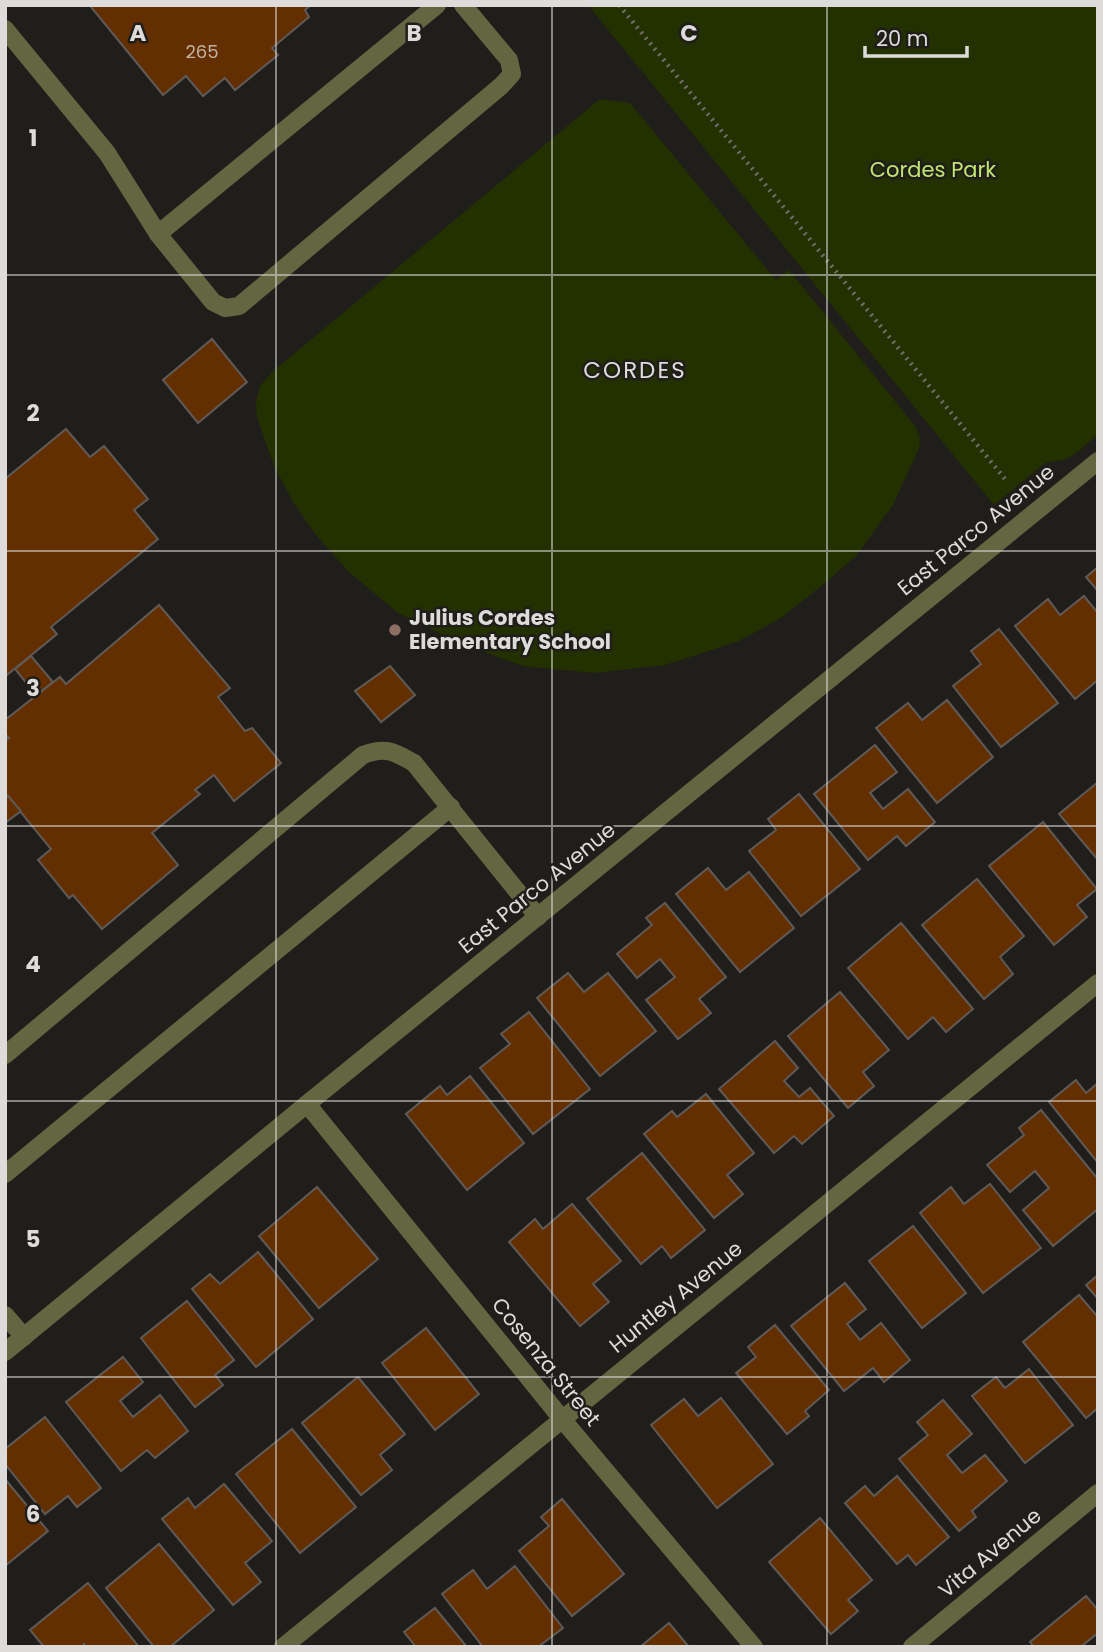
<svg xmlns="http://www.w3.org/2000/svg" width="1103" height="1652" font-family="Poppins,sans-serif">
  <rect width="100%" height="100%" fill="#201e1a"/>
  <g fill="#233000">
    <path d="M588,5h510v429c-10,8 -21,21 -32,25 -8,3 -14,1 -22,5l-50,41z"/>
    <polygon points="600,99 630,103 776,280 789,270 915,426 920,438 919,448 893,505 856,556 825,583 781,618 739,641 665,665 594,673 523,666 462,644 398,613 349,572 316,535 293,502 274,466 257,417 256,401 260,386 272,372"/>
  </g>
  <g fill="#642f00" stroke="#5f5a57" stroke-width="2">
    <polygon points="94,5 311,5 305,10 309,17 272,48 278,55 235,90 225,78 203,96 186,76 163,95 91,7"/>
    <polygon points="212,339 247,382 198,423 163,380"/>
    <polygon points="66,429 90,457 104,446 148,499 134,510 158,539 51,627 57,634 7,675 5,673 5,479"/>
    <polygon points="1098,567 1098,591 1086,577"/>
    <polygon points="1084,596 1098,613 1098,680 1075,699 1015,626 1048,599 1060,615"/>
    <polygon points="159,605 230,688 218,697 245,731 252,728 281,763 234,801 214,775 195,790 200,794 152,833 178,865 102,929 73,895 69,898 38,860 51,849 5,793 5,741 9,738 5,734 5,720 60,677 66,684"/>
    <polygon points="999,629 1058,703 1001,747 953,686 981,664 971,651"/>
    <polygon points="31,656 53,682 36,695 15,669"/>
    <polygon points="390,666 415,695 381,722 355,691"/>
    <polygon points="947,700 993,757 937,803 876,728 908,703 922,720"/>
    <polygon points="875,745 897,772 870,793 883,809 908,789 935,822 906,846 897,836 868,860 814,794"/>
    <polygon points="1098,782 1098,860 1059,814"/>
    <polygon points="799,794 860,869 801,916 749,851 776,830 768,819"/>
    <polygon points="8,796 21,811 5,823 5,798"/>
    <polygon points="1043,822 1097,889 1077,905 1087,917 1054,945 989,866"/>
    <polygon points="708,868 726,890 749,872 794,928 740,972 676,894"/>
    <polygon points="977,879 1024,936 1000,957 1013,974 984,999 922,925"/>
    <polygon points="665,903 726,977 699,999 711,1013 678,1039 646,1000 675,977 660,959 637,978 617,954 652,925 646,918"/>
    <polygon points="901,923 973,1009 946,1032 933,1017 908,1039 848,968"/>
    <polygon points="568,973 584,992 608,973 656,1031 600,1076 537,998"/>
    <polygon points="840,992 889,1050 863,1072 874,1086 848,1108 788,1036"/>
    <polygon points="529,1012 590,1089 533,1134 480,1068 510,1044 501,1034"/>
    <polygon points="775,1041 798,1068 784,1081 799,1097 810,1088 834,1116 802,1144 794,1136 774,1153 719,1089"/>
    <polygon points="470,1076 524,1143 467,1190 406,1114 440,1086 447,1095"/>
    <polygon points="1076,1080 1086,1093 1098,1083 1098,1163 1049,1102"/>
    <polygon points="706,1094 754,1153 727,1175 743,1194 714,1218 644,1134 672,1111 677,1117"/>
    <polygon points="1041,1110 1098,1179 1098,1209 1053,1246 1023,1210 1049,1188 1035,1171 1010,1192 987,1165 1024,1135 1019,1128"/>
    <polygon points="642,1153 705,1230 671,1258 662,1246 641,1264 587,1199"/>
    <polygon points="990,1184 1041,1248 983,1293 920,1213 951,1187 964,1204"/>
    <polygon points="317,1187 378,1259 319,1308 259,1236"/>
    <polygon points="572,1204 621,1261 593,1284 609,1302 580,1326 509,1242 535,1219 543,1229"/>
    <polygon points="913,1226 966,1293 922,1328 869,1261"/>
    <polygon points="258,1252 313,1319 256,1367 192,1289 210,1274 220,1284"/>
    <polygon points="1098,1275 1098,1299 1086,1285"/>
    <polygon points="845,1283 866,1309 847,1324 860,1340 881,1323 910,1360 884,1382 873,1368 844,1391 791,1326"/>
    <polygon points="1079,1295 1098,1317 1098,1408 1086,1418 1023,1342"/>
    <polygon points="187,1301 234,1360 215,1375 223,1385 195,1407 141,1338"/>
    <polygon points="775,1325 829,1390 805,1411 809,1416 787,1434 736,1373 756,1357 748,1347"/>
    <polygon points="426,1328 479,1394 435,1430 382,1363"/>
    <polygon points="123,1357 143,1382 120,1401 133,1417 160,1395 188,1431 155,1458 147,1450 121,1471 66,1402"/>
    <polygon points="1029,1369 1073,1425 1025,1463 972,1396 996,1377 1005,1388"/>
    <polygon points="358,1377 405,1434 380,1455 392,1470 361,1495 302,1423"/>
    <polygon points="721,1398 773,1464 717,1508 651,1425 684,1399 698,1416"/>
    <polygon points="943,1400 972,1434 947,1455 962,1473 985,1455 1007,1481 972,1511 976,1517 959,1531 899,1459 928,1435 917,1422"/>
    <polygon points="45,1417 101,1488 77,1507 68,1496 45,1514 5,1464 5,1449"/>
    <polygon points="292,1429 356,1507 300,1553 236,1474"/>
    <polygon points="897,1476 949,1537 916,1565 908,1555 897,1564 845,1503 865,1486 874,1496"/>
    <polygon points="5,1479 48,1531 5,1566"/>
    <polygon points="224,1484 272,1541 245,1563 261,1582 233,1605 162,1519 188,1498 195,1508"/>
    <polygon points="562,1499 624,1574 572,1616 519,1551 549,1526 541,1517"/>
    <polygon points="820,1518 872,1580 848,1600 858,1611 831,1634 769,1562"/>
    <polygon points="159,1544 214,1610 170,1647 154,1647 106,1588"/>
    <polygon points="515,1566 563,1628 538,1647 483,1647 442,1594 473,1570 487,1589"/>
    <polygon points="88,1583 139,1647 86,1647 84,1644 82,1647 44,1647 30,1630"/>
    <polygon points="1086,1596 1098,1610 1098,1633 1083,1645 1084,1647 1034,1647 1030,1642"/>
    <polygon points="435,1608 467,1647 416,1647 404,1632"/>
    <polygon points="669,1623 689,1647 640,1647"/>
  </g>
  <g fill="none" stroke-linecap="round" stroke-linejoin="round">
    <polyline stroke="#6f6d6a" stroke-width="4.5" stroke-dasharray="2 5" stroke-linecap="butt" points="619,5 1005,479"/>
    <g stroke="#646642" stroke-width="18">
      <polyline points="5,29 107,153 158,234 213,302 225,308 239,306 501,86 512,74 509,60 463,5"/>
      <polyline points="158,234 437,5"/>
      <path d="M5,1055l358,-300c23,-9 31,-3 51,8l124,154"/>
      <polyline points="307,1104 562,1419 754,1647"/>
      <polyline points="5,1174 451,807"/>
      <polyline points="5,1315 24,1337"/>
      <polyline points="5,1352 307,1104 1098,461"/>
      <polyline points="283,1647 1098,983"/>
      <polyline points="912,1647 1098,1493"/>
    </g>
  </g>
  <path fill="none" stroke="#dedcda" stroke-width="2" stroke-opacity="0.55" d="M276,5v1642M552,5v1642M827,5v1642M5,275h1093M5,551h1093M5,826h1093M5,1101h1093M5,1377h1093"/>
  <circle fill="#8d6e63" stroke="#201e1a" stroke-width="2.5" cx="395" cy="630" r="7"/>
  <g text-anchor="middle" stroke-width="5" stroke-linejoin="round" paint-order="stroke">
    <g font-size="18" fill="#c0b1a4">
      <text x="202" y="58">265</text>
    </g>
    <g font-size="21" fill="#c0e372" stroke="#201e1a">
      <text x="933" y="177">Cordes Park</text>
    </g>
    <g font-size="21" fill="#dedcda" stroke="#201e1a">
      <text transform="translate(976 530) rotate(-39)" y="7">East Parco Avenue</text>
      <text transform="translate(537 888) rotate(-39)" y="7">East Parco Avenue</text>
      <text transform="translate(676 1297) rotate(-39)" y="7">Huntley Avenue</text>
      <text transform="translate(546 1362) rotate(51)" y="7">Cosenza Street</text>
      <text transform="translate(990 1553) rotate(-40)" y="7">Vita Avenue</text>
    </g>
    <g font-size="21" font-weight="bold" fill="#dedcda" stroke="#201e1a" text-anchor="start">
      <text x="409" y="625">Julius Cordes<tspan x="409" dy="24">Elementary School</tspan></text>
    </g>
    <g font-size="23" letter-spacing="2" fill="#dedcda" stroke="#201e1a">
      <text x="635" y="378">CORDES</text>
    </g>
  </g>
  <g font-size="23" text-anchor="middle" font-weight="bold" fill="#dedcda" stroke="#201e1a" stroke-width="5" stroke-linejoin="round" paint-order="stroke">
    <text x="138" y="41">A</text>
    <text x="414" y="41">B</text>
    <text x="689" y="41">C</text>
    <text x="33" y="146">1</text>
    <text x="33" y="421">2</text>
    <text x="33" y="696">3</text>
    <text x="33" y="972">4</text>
    <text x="33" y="1247">5</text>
    <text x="33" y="1522">6</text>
  </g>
  <rect width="1103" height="1652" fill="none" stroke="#dedcda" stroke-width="14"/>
  <path d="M865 46v10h102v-10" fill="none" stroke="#dedcda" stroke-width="3.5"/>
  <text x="876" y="46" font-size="21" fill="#dedcda" stroke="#201e1a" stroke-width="5" paint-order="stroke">20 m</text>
</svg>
